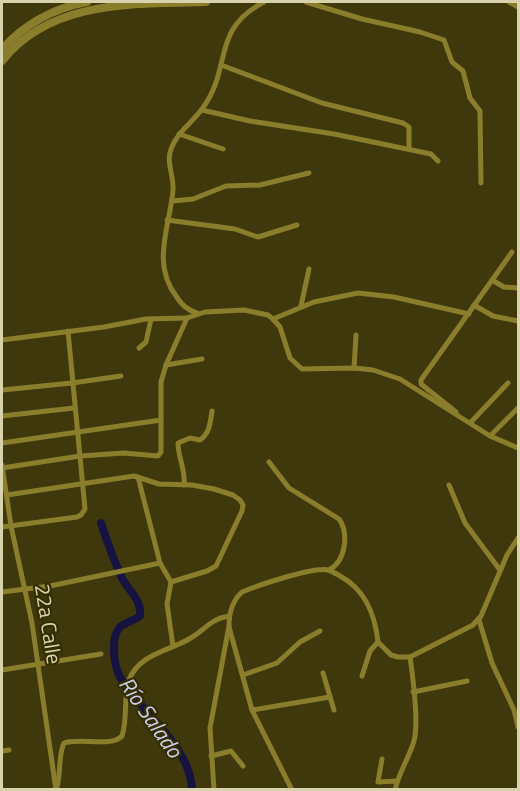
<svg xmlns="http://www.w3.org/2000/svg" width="520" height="791" font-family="'Titillium Web',sans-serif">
  <rect width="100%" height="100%" fill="#3f380d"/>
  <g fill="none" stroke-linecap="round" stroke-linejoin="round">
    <path stroke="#161342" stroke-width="8" d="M101,523c6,18 13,38 21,55 7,14 20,21 18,38 -5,4 -16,7 -20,11 -10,10 -6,39 0,50 20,35 71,69 72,113"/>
    <g stroke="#8a7e2d" stroke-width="5">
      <polyline points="306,2 362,19 420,32 444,40 452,62 463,71 470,98 480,111 481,183"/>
      <polyline points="509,2 518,7"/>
      <polyline points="221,65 322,103 403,123 409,127 409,149"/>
      <polyline points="202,110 250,121 334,134 431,154 438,161"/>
      <polyline points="179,134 223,149"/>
      <polyline points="172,201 193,199 226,186 260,185 309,173"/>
      <polyline points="167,220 235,229 258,237 297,225"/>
      <polyline points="492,280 504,287 518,288"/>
      <polyline points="474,305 493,316 518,321"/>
      <polyline points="301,306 309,269"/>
      <path d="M197,313c-10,-3 -15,-8 -21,-17 -25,-33 -6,-70 -3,-106 1,-14 -7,-27 -2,-41 6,-17 21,-26 31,-40 31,-41 8,-79 62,-107"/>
      <polyline points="273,319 314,302 358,293 394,297 469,314"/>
      <polyline points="2,340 104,327 146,319 187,318 205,312 244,310 268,315 273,319 280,327 290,358 302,369 354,368 373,370 400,379 490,436 518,448"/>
      <polyline points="139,348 146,342 151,319"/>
      <polyline points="166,365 202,359"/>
      <polyline points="354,368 356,335"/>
      <polyline points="2,390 72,383 121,376"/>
      <polyline points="456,412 421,384 421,380 512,252"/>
      <polyline points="2,416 74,408"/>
      <polyline points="471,422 508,383"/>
      <polyline points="490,436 518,408"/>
      <polyline points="2,443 161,420"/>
      <path d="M269,462l20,26 50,31c10,14 7,42 -10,51"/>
      <polyline points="2,465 11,526 32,623 56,790"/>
      <polyline points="2,468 80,456 124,453 158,456 161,452 161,382 166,365 187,318"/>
      <polyline points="138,477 160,563 171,582 167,604 173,646"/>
      <path d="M184,485c2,-15 -6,-27 -6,-42l12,-5 10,2c10,-7 10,-17 12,-29"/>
      <polyline points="449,485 465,523 500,570"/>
      <polyline points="7,495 134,476 159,484 192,485 214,489 233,495 240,500 243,505 242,511 216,566 207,571 171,582"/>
      <polyline points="2,527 77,517 81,515 85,509 68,331"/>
      <polyline points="2,592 50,586 160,563"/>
      <polyline points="479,620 492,663 514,710 518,727"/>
      <polyline points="229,627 252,710 292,790"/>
      <polyline points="2,670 101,654"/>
      <polyline points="323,673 334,710"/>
      <polyline points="243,675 277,663 300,642 320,631"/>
      <polyline points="362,676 370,651 378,642"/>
      <polyline points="413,692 467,681"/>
      <polyline points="252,710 330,697"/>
      <polyline points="2,751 9,750"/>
      <polyline points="211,756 231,751 243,766"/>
      <polyline points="382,759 378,782 397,781"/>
      <path d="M57,787c4,-14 1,-31 7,-44 16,-6 47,5 58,-7 6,-18 1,-38 7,-56 10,-26 40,-29 60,-41 15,-8 21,-20 40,-23"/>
      <path d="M214,790l-4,-62 19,-102c0,-13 3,-25 13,-34 14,-6 73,-26 86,-22 4,1 8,4 12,6 26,14 35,39 38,66l13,13 7,2h12l63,-32 8,-9 26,-61 11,-17"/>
      <path d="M395,790c4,-18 14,-32 19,-49 5,-19 -1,-63 -4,-84"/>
    </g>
    <g stroke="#8a7e2d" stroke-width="8">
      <path d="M2,49c23,-25 52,-41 85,-47"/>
      <path d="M2,61c48,-61 130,-57 204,-59"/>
    </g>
  </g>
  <g text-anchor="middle" stroke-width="4.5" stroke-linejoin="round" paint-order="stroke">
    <g font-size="21" fill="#d9d3ad" stroke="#352e01">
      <text transform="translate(48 624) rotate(81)" y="7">22a Calle</text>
    </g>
    <g font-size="22" font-style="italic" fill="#cdd1f2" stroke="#352e01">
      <text transform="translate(151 717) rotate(55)" y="8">Río Salado</text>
    </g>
  </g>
  <rect width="520" height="791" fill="none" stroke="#d9d3ad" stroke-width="6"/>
</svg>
